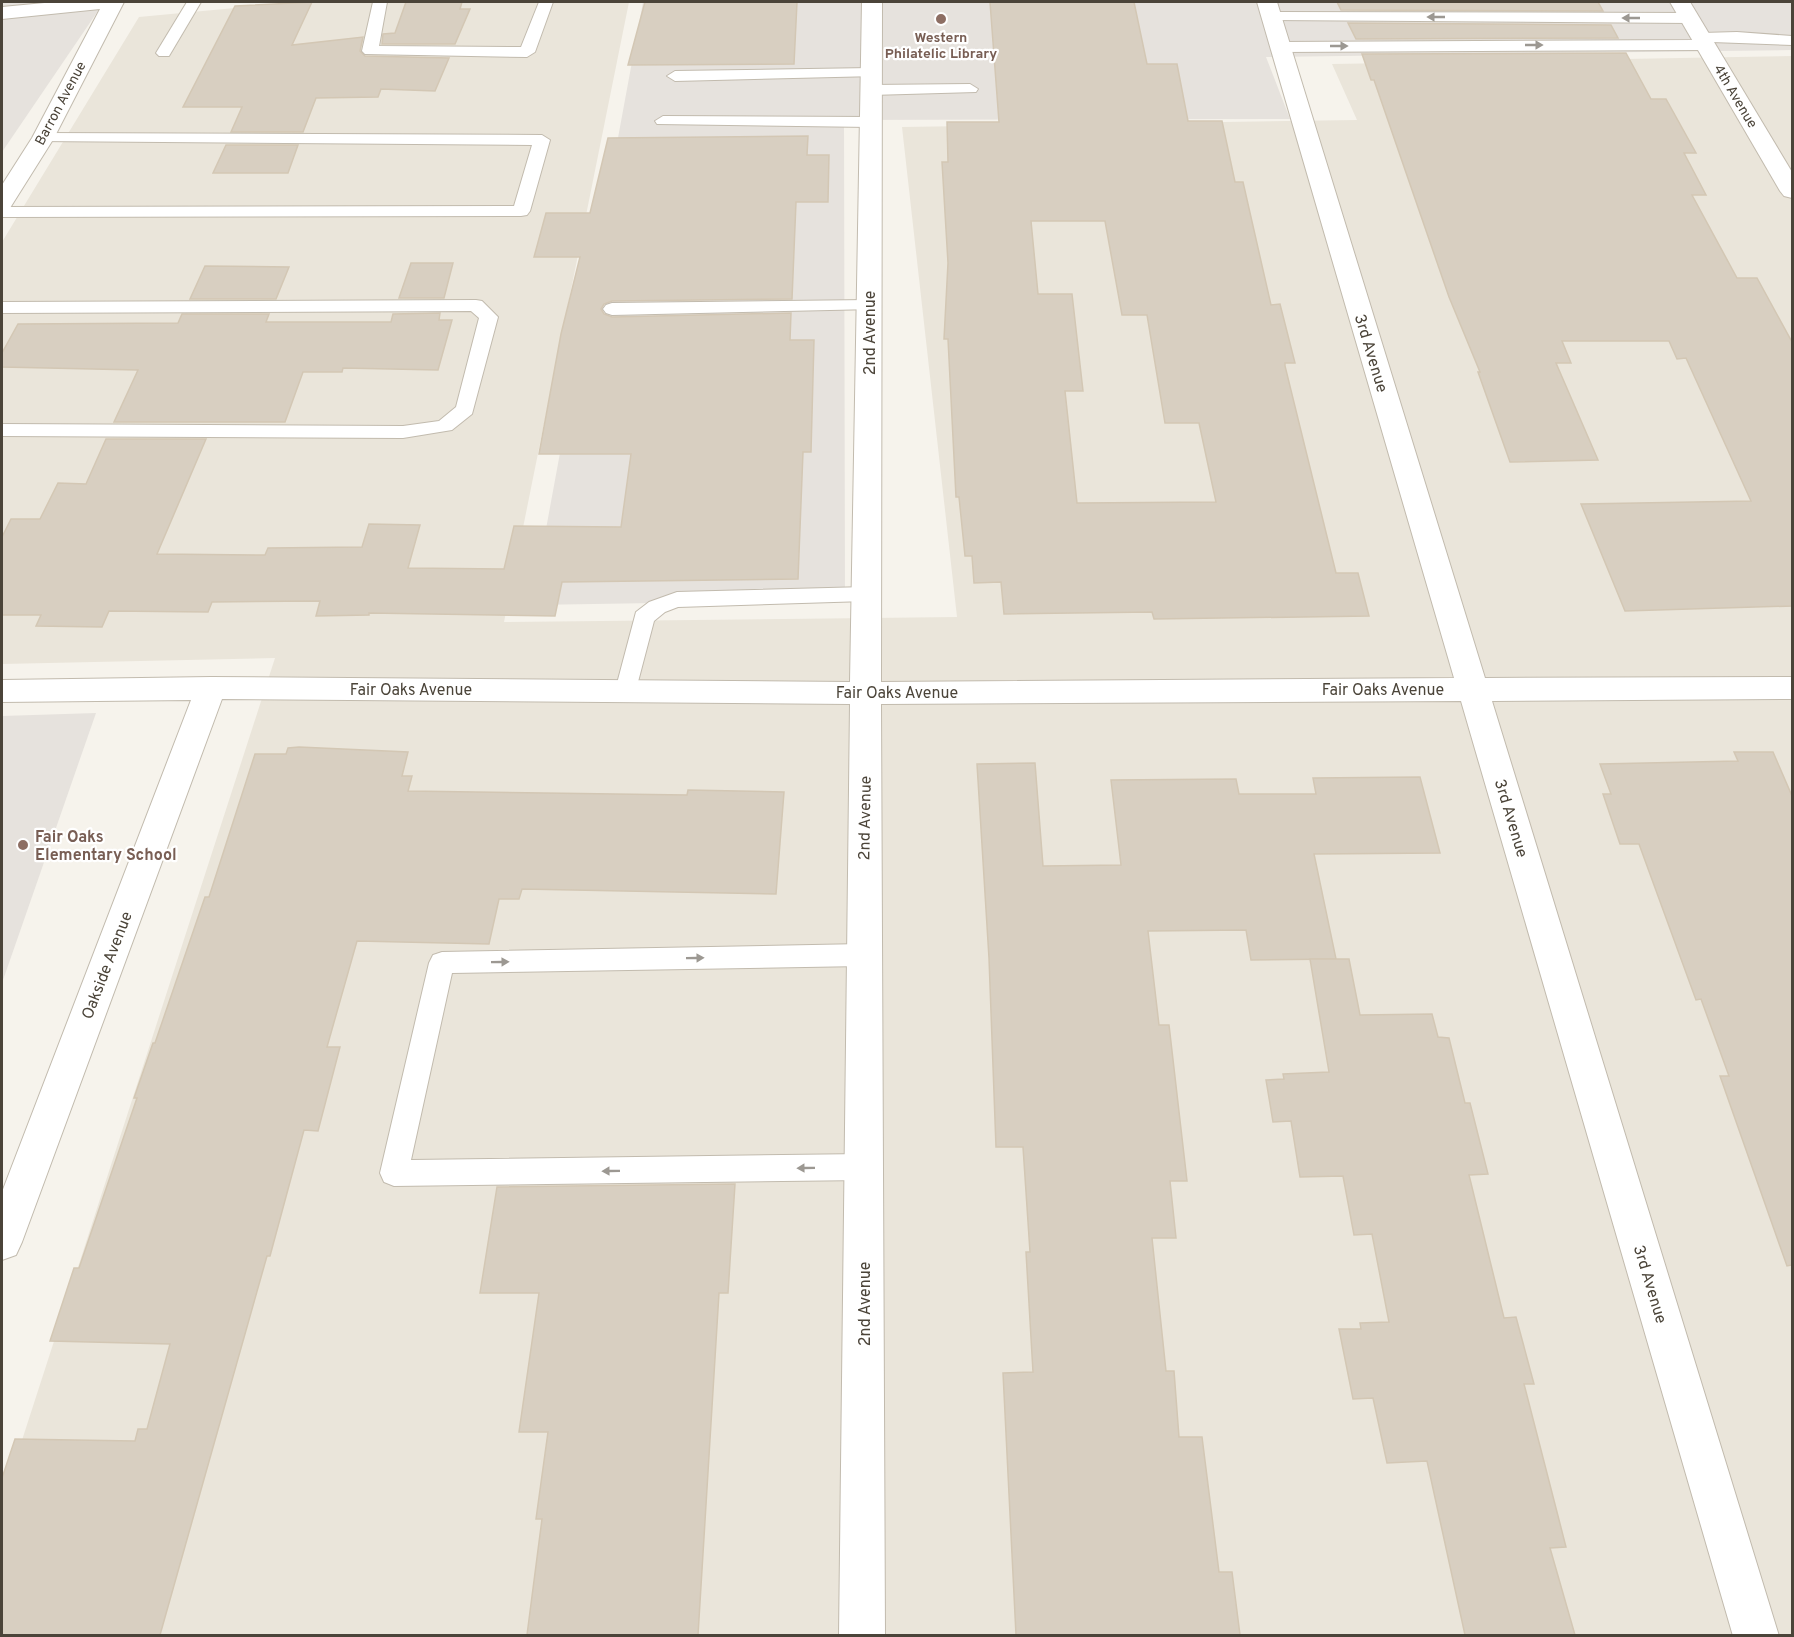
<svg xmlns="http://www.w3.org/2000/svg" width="1794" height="1637" font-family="Overpass,sans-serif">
  <rect width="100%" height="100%" fill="#f6f3ec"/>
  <polygon fill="#eae5da" points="299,2 629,2 504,622 957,617 902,127 1357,120 1332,64 1792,56 1792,1635 2,1635 2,1502 275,658 2,664 2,242 139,17"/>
  <g fill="#e6e2dd">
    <polygon points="2,2 104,2 2,152"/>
    <polygon points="643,2 1792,2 1792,50 1266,57 1290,119 844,120 845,600 532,605"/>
    <polygon points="96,713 2,983 2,716"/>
  </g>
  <g fill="#d8cfc1" stroke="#d3c7b4" stroke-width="1.5" fill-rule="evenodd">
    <polygon points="312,2 292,45 363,37 360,51 365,56 449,58 435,91 381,89 378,97 316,98 303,132 231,132 242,107 183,107 235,6"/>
    <polygon points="406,2 462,2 460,9 470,9 455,44 382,44 383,34 395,33"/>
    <polygon points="645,2 797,2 794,64 628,65"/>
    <path d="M990,2h144l13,62h30l11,57h34l13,61h8l28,123 9,-1 15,59h-10v3l51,207h22l11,43 -215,3 -2,-7 -148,2 -3,-32 -27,1 -2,-27h-7l-6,-59h-3l-8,-158h-4l4,-76 -6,-101h6l-1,-40h52zM1031,221h74l17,94h25l18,108h34l17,79 -139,1 -12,-112h18l-11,-97h-34z"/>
    <polygon points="1337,2 1598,2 1603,11 1341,10"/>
    <polygon points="1348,23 1611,25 1618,38 1356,39"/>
    <polygon points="1626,53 1651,99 1666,99 1696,153 1684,153 1706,195 1692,195 1737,278 1757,278 1792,342 1792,606 1625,611 1581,504 1751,501 1686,358 1677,359 1669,341 1562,341 1571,363 1556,363 1598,460 1510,462 1478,372 1480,372 1449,297 1374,80 1371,80 1362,54"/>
    <polygon points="808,136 807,155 829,155 828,202 796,202 792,299 612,301 604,304 601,309 604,314 612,317 791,313 790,340 814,340 811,452 803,452 798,579 562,582 555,616 369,613 369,615 316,616 320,601 212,602 208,612 109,611 102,627 36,626 41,615 2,615 2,537 11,519 40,519 58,483 86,484 106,439 206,439 157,554 265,555 268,548 362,547 369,524 420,525 408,568 504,569 514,526 621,527 631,454 539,454 561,334 580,257 534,257 546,213 590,213 608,138"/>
    <polygon points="226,145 298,145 288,173 213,173"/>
    <polygon points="411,263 453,263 444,298 399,298"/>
    <polygon points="205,266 289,267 276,299 190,299"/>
    <polygon points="440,313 439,320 452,320 438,370 343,368 342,372 303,372 285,422 114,422 138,370 2,367 2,353 18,324 178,323 182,314 269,314 266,322 391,322 393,314"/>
    <polygon points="299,747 408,752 402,776 412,776 408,791 687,795 688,790 784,792 776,894 522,889 519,899 499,899 489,944 357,941 327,1047 340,1047 318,1131 304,1130 270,1256 267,1256 160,1635 2,1635 2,1478 15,1439 135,1441 138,1429 147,1429 170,1344 50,1341 74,1268 79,1268 137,1098 134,1098 153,1043 155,1043 205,897 209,897 255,754 286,754 288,748"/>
    <polygon points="1734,752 1773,752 1792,796 1792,1265 1787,1266 1720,1076 1729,1076 1701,999 1696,1000 1639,844 1620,844 1603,794 1611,794 1600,764 1738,761"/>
    <polygon points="1035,763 1043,866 1121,865 1111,780 1236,779 1239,794 1316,794 1313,778 1420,777 1440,853 1314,854 1336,959 1251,960 1246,930 1148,931 1159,1025 1169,1025 1187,1181 1170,1181 1176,1238 1152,1238 1166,1371 1174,1371 1179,1437 1202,1437 1219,1572 1232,1572 1240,1635 1016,1635 1003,1373 1033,1372 1026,1252 1030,1252 1023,1147 996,1147 989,958 977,764"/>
    <polygon points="1310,959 1349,959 1360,1015 1432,1014 1438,1037 1449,1038 1465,1103 1470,1103 1488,1174 1469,1175 1504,1318 1516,1317 1534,1384 1524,1384 1566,1547 1550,1548 1575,1635 1465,1635 1427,1461 1387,1463 1373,1398 1353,1399 1339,1329 1361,1329 1360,1323 1389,1322 1372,1234 1354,1235 1343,1176 1300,1177 1291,1121 1273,1122 1266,1080 1284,1079 1283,1074 1329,1072"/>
    <polygon points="735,1184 728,1293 719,1293 698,1635 527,1635 542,1519 536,1519 548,1432 519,1432 539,1293 480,1293 497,1187"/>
  </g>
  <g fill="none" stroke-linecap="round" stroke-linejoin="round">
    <g stroke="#c2bbae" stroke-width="2">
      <g id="service">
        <polygon points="187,2 201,2 169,56 159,56 156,53"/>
        <polygon points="373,2 387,2 379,46 521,47 539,2 553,2 535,52 527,57 365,54 362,51"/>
        <polygon points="1272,12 1690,13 1698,18 1690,23 1267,20 1264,17 1267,14"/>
        <polygon points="1737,32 1792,36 1792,45 1712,42 1714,45 1711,48 1706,50 1281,52 1273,47 1281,42 1696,40 1694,38 1697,35 1702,33"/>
        <polygon points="871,68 879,73 877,76 675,81 667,76 675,71"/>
        <polygon points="970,84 978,89 976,92 871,95 863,90 871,85"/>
        <polygon points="663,116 870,117 878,122 870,127 657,124 655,121"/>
        <polygon points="43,133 542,135 550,140 530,211 527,215 521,216 2,217 2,207 514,206 532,145 37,141 35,138"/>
        <polygon points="476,300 482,301 498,317 472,414 452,430 403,438 2,436 2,424 403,426 439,421 456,407 479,318 471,311 2,313 2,302"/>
        <polygon points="869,300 875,301 878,305 875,309 612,315 606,313 603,309 606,305 612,303"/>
        <polygon points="866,587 874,589 877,594 874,599 866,601 678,607 665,612 654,621 634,697 626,699 618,697 615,691 636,612 649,602 677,592"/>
        <polygon points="863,944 872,948 876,955 872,962 863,966 452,973 411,1160 865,1154 875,1158 879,1167 875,1176 865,1180 394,1186 384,1182 380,1173 429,963 433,955 442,952"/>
      </g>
    </g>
    <g stroke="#c2bbae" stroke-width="2">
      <g id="minor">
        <polygon points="55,2 124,2 54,138 10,208 2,210 2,185 32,138 100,9 2,19 2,7"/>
        <polygon points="862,2 882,2 881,682 1454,678 1257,2 1277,2 1485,678 1792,677 1792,699 1492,701 1779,1636 1733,1636 1461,701 881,704 885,1636 839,1636 850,704 222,699 22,1242 16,1255 2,1260 2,1192 191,700 2,702 2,680 211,677 850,682"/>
        <polygon points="1670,2 1690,2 1792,172 1792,198 1784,196 1780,191"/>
      </g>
    </g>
    <use href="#service" fill="#fff" fill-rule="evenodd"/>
    <use href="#minor" fill="#fff" fill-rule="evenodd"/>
  </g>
  <defs><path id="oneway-solid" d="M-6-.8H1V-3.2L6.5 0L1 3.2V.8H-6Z" transform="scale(1.5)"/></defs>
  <g fill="#9c9892">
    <use href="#oneway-solid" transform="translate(1436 17) rotate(-180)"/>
    <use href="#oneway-solid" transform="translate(1631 18) rotate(-180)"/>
    <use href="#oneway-solid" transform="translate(1534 45)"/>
    <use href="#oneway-solid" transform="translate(1339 46)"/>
    <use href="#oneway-solid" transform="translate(695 958) rotate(-1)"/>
    <use href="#oneway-solid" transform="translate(500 962) rotate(-1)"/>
    <use href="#oneway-solid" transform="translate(806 1168) rotate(179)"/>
    <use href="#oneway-solid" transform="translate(611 1171) rotate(179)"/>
  </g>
  <g fill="#8d6e63" stroke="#fff" stroke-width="2">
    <circle cx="941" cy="19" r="6"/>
    <circle cx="23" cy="845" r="6"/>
  </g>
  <g text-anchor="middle" stroke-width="4.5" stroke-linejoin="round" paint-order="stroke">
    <g font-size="14" font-weight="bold" fill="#785e54" stroke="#fff">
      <text x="941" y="42">Western<tspan x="941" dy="16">Philatelic Library</tspan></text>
    </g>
    <g font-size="14" fill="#4b4439" stroke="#fff">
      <text transform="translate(1736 96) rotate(59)" y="5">4th Avenue</text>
      <text transform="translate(60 103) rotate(-62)" y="5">Barron Avenue</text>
    </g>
    <g font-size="16" fill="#4b4439" stroke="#fff">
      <text transform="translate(869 333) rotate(-90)" y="6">2nd Avenue</text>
      <text transform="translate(1372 353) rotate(73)" y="6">3rd Avenue</text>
      <text x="411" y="695">Fair Oaks Avenue</text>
      <text x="1383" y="695">Fair Oaks Avenue</text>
      <text x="897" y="698">Fair Oaks Avenue</text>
      <text transform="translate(864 818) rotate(-89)" y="6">2nd Avenue</text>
      <text transform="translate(1512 818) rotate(73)" y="6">3rd Avenue</text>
      <text transform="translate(106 965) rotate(-69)" y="6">Oakside Avenue</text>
      <text transform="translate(1651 1284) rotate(73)" y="6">3rd Avenue</text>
      <text transform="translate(864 1304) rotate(-90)" y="6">2nd Avenue</text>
    </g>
    <g font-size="16" font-weight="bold" fill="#785e54" stroke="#fff" text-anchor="start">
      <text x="35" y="842">Fair Oaks<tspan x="35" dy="18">Elementary School</tspan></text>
    </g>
  </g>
  <rect width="1794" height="1637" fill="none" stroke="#4b4439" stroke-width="6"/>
</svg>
